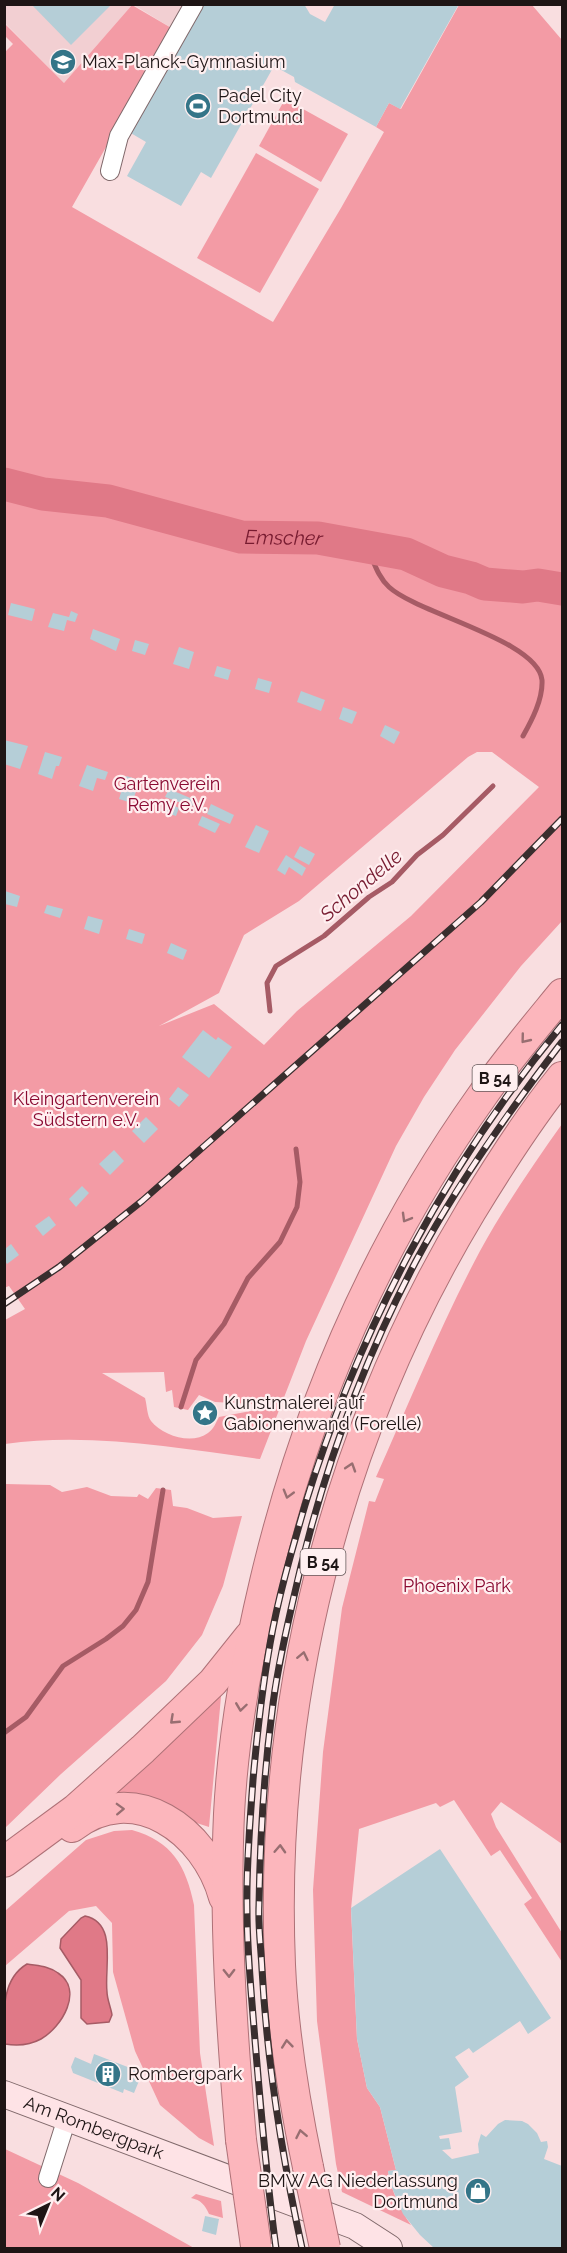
<svg xmlns="http://www.w3.org/2000/svg" width="567" height="2253" font-family="Raleway,sans-serif">
  <rect width="100%" height="100%" fill="#f9dee0"/>
  <g fill="#f2cfd2">
    <polygon points="4,5 132,5 64,83 5,23"/>
    <polygon points="134,5 188,5 173,29"/>
  </g>
  <g fill="#f39ba5" fill-rule="evenodd">
    <path d="M132,5l41,24 -101,178 201,115 68,-114 43,-76 -8,-5 13,-24 12,6 58,-104h73l30,35v881l-41,45 -66,84 -31,47 -28,49 -90,195 -46,118c-83,-11 -171,-27 -255,-15v-124l20,-11 -16,-23 -5,2v-1235l9,-9 -8,-8 -1,-13 60,60zM477,752h15l47,35 -128,129 -114,95 -33,34 -50,-41 -55,22 60,-33 25,-58 55,-34 169,-144zM164,1372l2,20 6,-2 2,17 14,3 11,-15 16,7 38,2 8,5 -42,8c-3,5 -5,12 -11,16 -16,12 -45,3 -57,-12 -4,-5 -4,-16 -6,-23l-43,-25z"/>
    <polygon points="285,99 348,134 321,182 259,146"/>
    <polygon points="256,153 319,189 260,293 197,258"/>
    <path d="M562,1124v720l-61,-42 -10,12 5,13 66,106v29l-38,-58 8,-6 -32,-48 -9,6 -37,-56 -14,7 -4,-4 -77,26 -8,80 6,130 10,49 13,19 16,63 -8,1c4,21 11,37 23,54l-69,-33 -6,-28 -19,-143 -4,-131 10,-138 19,-144 27,-107 6,1 9,-23 -8,-2c34,-76 65,-153 104,-226 24,-44 53,-86 82,-127z"/>
    <polygon points="5,1484 50,1485 62,1492 87,1487 111,1496 137,1497 139,1494 148,1499 156,1488 171,1490 173,1506 187,1508 213,1518 242,1516 223,1586 202,1635 166,1681 61,1774 5,1828"/>
    <polygon points="222,1686 209,1827 104,1793"/>
    <path d="M132,1830c40,11 54,36 62,75l6,148 14,93 -15,-8 -39,-33 -25,-54 -22,-79 -1,-49 -16,-17 -27,5 -64,55v-55l81,-71 28,-9z"/>
    <polygon points="5,2149 78,2183 194,2248 5,2248"/>
    <path d="M196,2194l25,7 2,17 -14,-4c-4,-9 -8,-14 -18,-16z"/>
  </g>
  <g fill="#e07987" stroke="#a65b65" stroke-width="1.5">
    <path d="M85,1916c33,7 19,51 22,76 0,7 4,16 5,23l-3,7 -22,2 -6,-6v-38l-21,-32 1,-9 20,-21z"/>
    <path d="M27,1964c11,2 22,2 31,9 26,17 4,54 -17,66 -11,6 -24,7 -36,5 -1,-29 -5,-64 22,-80z"/>
  </g>
  <g fill="none" stroke-linecap="round" stroke-linejoin="round">
    <g stroke="#a65b65" stroke-width="5">
      <path d="M367,547c7,14 10,29 22,40 29,27 149,53 153,93 1,19 -10,40 -19,56"/>
      <polyline points="270,1011 267,983 276,966 324,936 369,897 392,882 417,855 443,835 493,786"/>
      <polyline points="181,1407 196,1360 224,1324 248,1278 280,1242 297,1207 300,1182 296,1149"/>
      <polyline points="4,1733 26,1717 63,1666 106,1639 123,1626 136,1610 148,1582 163,1490"/>
    </g>
    <path stroke="#e07987" stroke-width="33" id="s1" d="M4,484l39,10 65,7 133,36 77,1 88,16 37,17 28,7 14,6 38,3 15,-2 24,4"/>
  </g>
  <g fill="#b5ced7">
    <polygon points="31,4 112,4 71,45"/>
    <polygon points="201,4 304,4 310,14 325,22 335,4 459,4 400,109 389,103 376,127 295,82 294,77 274,66 211,178 201,172 181,206 127,176 146,142 129,132"/>
    <polygon points="11,603 35,609 32,621 8,615"/>
    <polygon points="71,611 78,614 75,622 67,620 64,631 48,627 53,613 69,617"/>
    <polygon points="93,629 120,639 116,651 90,639"/>
    <polygon points="135,640 149,644 145,655 132,651"/>
    <polygon points="179,647 194,652 189,669 173,664"/>
    <polygon points="217,666 231,670 228,680 214,676"/>
    <polygon points="258,678 272,682 269,693 255,689"/>
    <polygon points="301,691 325,700 321,711 297,702"/>
    <polygon points="343,707 357,712 352,724 339,719"/>
    <polygon points="385,725 400,732 394,744 380,736"/>
    <polygon points="4,740 28,746 20,769 4,764"/>
    <polygon points="45,752 62,757 59,766 56,766 52,779 38,774"/>
    <polygon points="87,765 108,772 105,780 97,778 93,791 79,786"/>
    <polygon points="126,776 140,780 132,803 119,799"/>
    <polygon points="169,789 195,800 192,807 165,797"/>
    <polygon points="164,801 179,808 176,816 161,811"/>
    <polygon points="211,804 234,815 230,824 207,814"/>
    <polygon points="202,816 220,824 215,833 198,825"/>
    <polygon points="256,825 269,831 259,853 245,847"/>
    <polygon points="300,846 315,854 309,865 294,857"/>
    <polygon points="286,855 306,868 302,876 289,867 285,875 277,870"/>
    <polygon points="5,891 20,896 17,907 5,904"/>
    <polygon points="47,905 63,909 60,918 44,913"/>
    <polygon points="88,916 103,920 99,934 84,929"/>
    <polygon points="129,929 145,934 142,944 126,939"/>
    <polygon points="171,943 187,950 183,960 167,953"/>
    <polygon points="203,1030 216,1040 218,1037 232,1047 209,1078 182,1057"/>
    <polygon points="178,1087 189,1095 179,1107 169,1099"/>
    <polygon points="146,1117 158,1129 144,1143 132,1131"/>
    <polygon points="114,1150 124,1161 110,1175 99,1164"/>
    <polygon points="82,1186 89,1193 76,1207 69,1199"/>
    <polygon points="49,1216 56,1225 43,1236 35,1226"/>
    <polygon points="11,1244 19,1255 7,1264 5,1261 5,1249"/>
    <polygon points="440,1849 551,2018 528,2034 520,2021 473,2053 469,2048 455,2057 469,2077 455,2087 462,2132 439,2136 440,2139 449,2138 451,2149 442,2150 452,2159 479,2153 478,2144 481,2134 486,2137 498,2124 505,2120 522,2121 528,2124 537,2133 541,2142 547,2141 548,2147 544,2159 562,2166 562,2248 434,2248 420,2235 403,2214 390,2183 388,2171 396,2170 380,2107 367,2088 357,2039 351,1908"/>
    <polygon points="94,2054 138,2071 141,2076 134,2093 124,2089 123,2093 73,2073 71,2067 75,2057 91,2064"/>
    <polygon points="205,2216 219,2219 216,2235 202,2231"/>
  </g>
  <g fill="none" stroke-linecap="round" stroke-linejoin="round">
    <g stroke="#80696b" stroke-width="20">
      <g id="minor">
        <polyline points="110,171 119,136 194,4"/>
        <polyline points="48,2178 67,2118"/>
      </g>
    </g>
    <g stroke="#80696b" stroke-width="28">
      <g id="secondary">
        <path id="s2" d="M4,2094l351,132 34,22"/>
      </g>
    </g>
    <g stroke="#ae7177" stroke-width="32">
      <g id="trunk">
        <path d="M72,1827c62,-49 134,4 152,70"/>
        <polyline points="4,1862 76,1809 143,1749 213,1682 249,1637"/>
        <path d="M241,2140c-9,-108 -17,-217 -12,-326 4,-78 18,-156 36,-232 41,-174 113,-340 217,-486 25,-36 53,-69 80,-102"/>
        <path d="M308,2167c-14,-67 -25,-134 -28,-202 -11,-264 55,-528 191,-754 28,-46 57,-92 91,-134"/>
      </g>
    </g>
    <use href="#minor" stroke="#fff" stroke-width="18"/>
    <use href="#secondary" stroke="#fee3e6" stroke-width="26"/>
    <use href="#trunk" stroke="#fcb6bc" stroke-width="30"/>
    <g stroke="#392e2e" stroke-width="7">
      <g id="rail">
        <polyline points="4,1304 59,1267 142,1201 481,902 562,819"/>
        <path d="M276,2248c-10,-73 -16,-146 -22,-220 -3,-39 -7,-78 -7,-118 -1,-43 3,-87 6,-130 4,-45 9,-91 17,-136 8,-47 22,-94 35,-139 54,-175 140,-339 257,-480"/>
        <path d="M302,2248c-20,-92 -35,-185 -40,-279 -1,-21 -4,-43 -3,-64 1,-62 5,-132 13,-193 4,-36 12,-72 20,-107 26,-119 67,-236 124,-344 41,-77 93,-150 146,-219"/>
      </g>
    </g>
    <use href="#rail" stroke="#ffeff0" stroke-width="4.5" stroke-dasharray="14" stroke-linecap="butt"/>
    <g stroke="#ae7177" stroke-width="32" stroke-linecap="butt">
      <g id="trunk-bridge">
        <polyline points="241,2140 256,2246"/>
        <polyline points="308,2167 325,2248"/>
      </g>
    </g>
    <use href="#trunk-bridge" stroke="#fcb6bc" stroke-width="30"/>
  </g>
  <defs><path id="oneway-chevron" d="M-2-3.5L2.5 0L-2 3.5" fill="none" stroke-width="1.6" stroke-linecap="round" stroke-linejoin="round" transform="scale(1.5)"/></defs>
  <g stroke="#986e71">
    <use href="#oneway-chevron" transform="translate(525 1039) rotate(129)"/>
    <use href="#oneway-chevron" transform="translate(406 1218) rotate(120)"/>
    <use href="#oneway-chevron" transform="translate(351 1467) rotate(-72)"/>
    <use href="#oneway-chevron" transform="translate(288 1494) rotate(106)"/>
    <use href="#oneway-chevron" transform="translate(303 1656) rotate(-78)"/>
    <use href="#oneway-chevron" transform="translate(241 1707) rotate(98)"/>
    <use href="#oneway-chevron" transform="translate(174 1720) rotate(137)"/>
    <use href="#oneway-chevron" transform="translate(120 1809) rotate(-2)"/>
    <use href="#oneway-chevron" transform="translate(280 1849) rotate(-87)"/>
    <use href="#oneway-chevron" transform="translate(229 1973) rotate(89)"/>
    <use href="#oneway-chevron" transform="translate(287 2044) rotate(-96)"/>
    <use href="#oneway-chevron" transform="translate(301 2134) rotate(-101)"/>
  </g>
  <defs>
    <g id="school-disc" transform="scale(1.35)"><circle r="9.5" fill="#347588" stroke="#ffeff0"/><path d="M0-5L7-2L0 1L-7-2ZM-4 1L0 2.5L4 1V4Q0 6-4 4Z" fill="#fff"/></g>
    <g id="stadium-disc" transform="scale(1.35)"><circle r="9.5" fill="#347588" stroke="#ffeff0"/><path d="M0-5a6.5 5 0 1 0 0 10a6.5 5 0 1 0 0-10ZM-3.5-1.8h7v3.6h-7Z" fill="#fff"/></g>
    <g id="sight-disc" transform="scale(1.35)"><circle r="9.5" fill="#347588" stroke="#ffeff0"/><path d="M0-6L1.8-2.2L6-1.7L2.9 1.2L3.7 5.4L0 3.3L-3.7 5.4L-2.9 1.2L-6-1.7L-1.8-2.2Z" fill="#fff"/></g>
    <g id="building-disc" transform="scale(1.35)"><circle r="9.5" fill="#347588" stroke="#ffeff0"/><path d="M-4-6H4V6H1V3H-1V6H-4ZM-2.5-4.3h1.7v1.8h-1.7ZM.8-4.3h1.7v1.8H.8ZM-2.5-1h1.7V.8h-1.7ZM.8-1h1.7V.8H.8Z" fill="#fff"/></g>
    <g id="shop-disc" transform="scale(1.35)"><circle r="9.5" fill="#347588" stroke="#ffeff0"/><path d="M-5-2.5h2.3a2.7 3.5 0 0 1 5.4 0H5L5.5 6h-11ZM-1.5-2.5h3a1.5 2.3 0 0 0-3 0Z" fill="#fff"/></g>
  </defs>
  <g fill-rule="evenodd">
    <use href="#school-disc" x="63" y="62"/>
    <use href="#stadium-disc" x="198" y="106"/>
    <use href="#sight-disc" x="205" y="1413"/>
    <use href="#building-disc" x="108" y="2074"/>
    <use href="#shop-disc" x="478" y="2191"/>
  </g>
  <g text-anchor="middle" stroke-width="4.5" stroke-linejoin="round" paint-order="stroke">
    <g fill="#ffeff0" stroke="#625657" stroke-width="1.5">
      <rect x="472.5" y="1065" width="45" height="26" rx="4.5"/>
      <rect x="300.5" y="1549" width="45" height="26" rx="4.5"/>
    </g>
    <g font-size="16" font-weight="bold" fill="#1e1515">
      <text x="495" y="1084">B 54</text>
      <text x="323" y="1568">B 54</text>
    </g>
    <g font-size="18" fill="#1e1515" stroke="#ffeff0" text-anchor="start">
      <text x="82" y="68">Max-Planck-Gymnasium</text>
      <text x="218" y="102">Padel City<tspan x="218" dy="21">Dortmund</tspan></text>
      <text x="224" y="1409">Kunstmalerei auf<tspan x="224" dy="21">Gabionenwand (Forelle)</tspan></text>
      <text x="128" y="2080">Rombergpark</text>
      <text x="458" y="2187" text-anchor="end">BMW AG Niederlassung<tspan x="458" dy="21">Dortmund</tspan></text>
    </g>
    <g font-size="18" fill="#8a0a32" stroke="#ffeff0">
      <text x="167" y="790">Gartenverein<tspan x="167" dy="21">Remy e.V.</tspan></text>
      <text x="86" y="1105">Kleingartenverein<tspan x="86" dy="21">Südstern e.V.</tspan></text>
      <text x="457" y="1592">Phoenix Park</text>
    </g>
    <g font-size="18" fill="#1e1515" stroke="#ffeff0">
      <text dy="6" stroke="none"><textPath href="#s2" startOffset="96">Am Rombergpark</textPath></text>
    </g>
    <g font-size="20" font-style="italic" fill="#771b30" stroke="#ffeff0">
      <text dy="7" stroke="none"><textPath href="#s1" startOffset="286">Emscher</textPath></text>
      <text transform="translate(361 885) rotate(-40)" y="7">Schondelle</text>
    </g>
  </g>
  <rect width="567" height="2253" fill="none" stroke="#1e1515" stroke-width="12"/>
  <g transform="translate(48 2205) rotate(43)" stroke="#ffeff0" stroke-width="4.5" paint-order="stroke">
  <path d="M0-4.5L10 22L0 15L-10 22Z" fill="#1e1515"/>
  <text y="-9" font-size="16" font-weight="bold" text-anchor="middle" fill="#1e1515">N</text>
  </g>
</svg>
